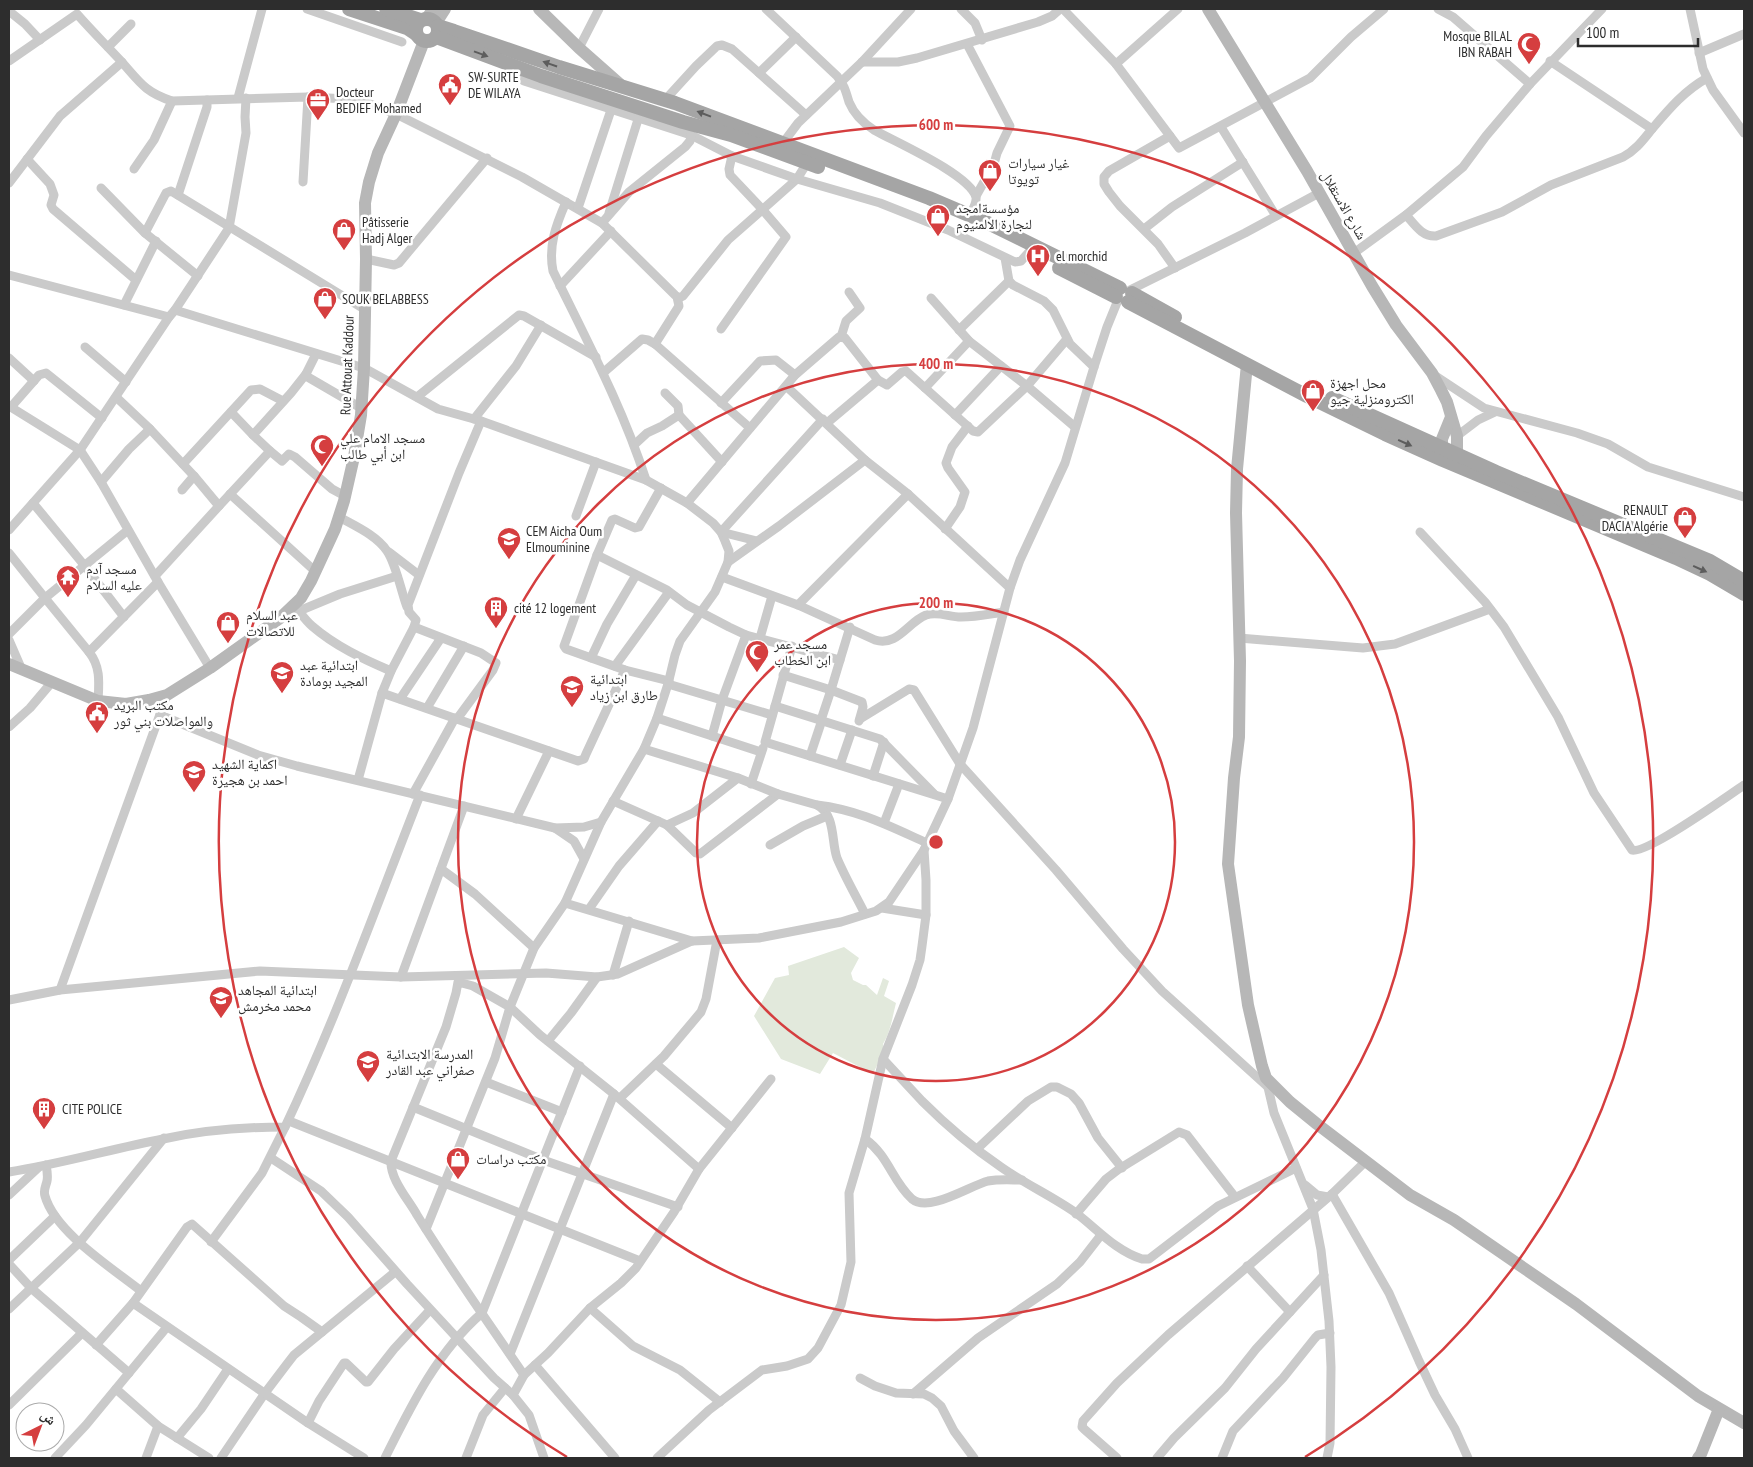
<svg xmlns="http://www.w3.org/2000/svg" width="1753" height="1467" font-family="'PT Sans Narrow','Noto Naskh Arabic',sans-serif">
  <rect width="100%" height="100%" fill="#fff"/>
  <path fill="#e2e9dc" d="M844,947l15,11 -8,15 2,7 10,5h3l11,10 6,-17 6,3 -5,15 12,7c-4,15 -5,28 -13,41l1,6 -11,24 -40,-21 -13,21 -39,-15 -27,-43 21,-38 14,-3 -1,-9z"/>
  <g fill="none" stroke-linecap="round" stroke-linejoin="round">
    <g stroke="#cacaca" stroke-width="9">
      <polyline points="307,9 402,42"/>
      <path d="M766,9l71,67c7,8 9,16 12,26 5,12 14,21 25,28 21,12 95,44 102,67 1,6 -3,12 -6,18"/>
      <polyline points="961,9 975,23 982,40"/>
      <polyline points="1063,9 1116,64 1170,136"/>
      <polyline points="1438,9 1453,17 1530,84"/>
      <polyline points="1690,9 1703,69 1713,90 1744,133"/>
      <polyline points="9,11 25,24 40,40"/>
      <polyline points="967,44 1010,126 997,153 994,164 976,196"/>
      <polyline points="108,47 131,24"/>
      <polyline points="579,48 599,9"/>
      <polyline points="1699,53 1744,34"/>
      <path d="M9,61l68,-47c14,16 29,31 43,46 19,21 24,32 52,41l136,-4 40,2 22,5 26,10 126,63 80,46 73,72 4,3 4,-2 45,-56 69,-61 10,-16"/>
      <polyline points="862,62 898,62 917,58 1038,22 1052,16 1060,9"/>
      <polyline points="507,64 515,75 524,81 691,135 732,156 797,179 880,203 948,230 1015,262 1021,261 1029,252"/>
      <polyline points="1116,64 1178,9"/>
      <polyline points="759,73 806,115"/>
      <polyline points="238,98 262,9"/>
      <polyline points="665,100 696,66 717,46 722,45 732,49 759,73 796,37"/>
      <polyline points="1221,127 1276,216"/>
      <path d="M1652,129c17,-20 32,-38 55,-51"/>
      <polyline points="783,143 798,123 862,62 911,9"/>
      <polyline points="27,159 50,184 54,195 51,205 53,209 136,280"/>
      <polyline points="134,169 154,140 172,101"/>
      <polyline points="303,182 308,97"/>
      <polyline points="9,183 60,116 122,62"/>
      <polyline points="101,188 145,233 198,276"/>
      <polyline points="178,195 207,107 207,100"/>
      <path d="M566,202c-10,23 -18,44 -13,69 34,70 69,135 93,209"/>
      <polyline points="578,208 611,110"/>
      <polyline points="609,213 640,113"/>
      <path d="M1406,215c9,10 16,22 30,21l66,-24 49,-27 72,-28c13,-7 20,-17 29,-28l-102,-68"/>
      <polyline points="602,223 629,192 685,147 690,141 691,135"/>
      <polyline points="1144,229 1172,207 1243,162"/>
      <polyline points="145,233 166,193 171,191 364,309"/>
      <polyline points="1354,253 1406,215 1463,167 1486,136 1530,84 1602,9"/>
      <polyline points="1005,258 1009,281 1013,285 1044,301 1053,310 1070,344 1094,367"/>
      <polyline points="366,259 394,265 399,263 487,158"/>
      <polyline points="1175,268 1158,244 1120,206 1109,192 1104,184 1104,177 1109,171 1170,136 1179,148 1310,78 1351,37 1384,9"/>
      <polyline points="9,275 169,317"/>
      <polyline points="560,286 611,231"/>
      <polyline points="1130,290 1245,233 1319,193"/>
      <polyline points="931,298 969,341"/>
      <polyline points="124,305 156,241"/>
      <polyline points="175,310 364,368 438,409 481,421 646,480 687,503 713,523 721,532 725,541 729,551 728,562 715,592 680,641 675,655 668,684 657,718 644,749 601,822 565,903 534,948 510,1007 495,1058 426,1229"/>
      <polyline points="721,329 786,237 762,209 730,175 729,169 732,156"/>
      <polyline points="959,330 1009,281"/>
      <polyline points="841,337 846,321 860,308 849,292"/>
      <polyline points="655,344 750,428"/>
      <polyline points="85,347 126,382"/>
      <polyline points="316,354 306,374 306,376 361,408"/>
      <polyline points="9,358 34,381"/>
      <polyline points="604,372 642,339 648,340 655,344 679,306 677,297"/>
      <polyline points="1434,375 1484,408 1577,433 1608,444 1648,467 1744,497"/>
      <polyline points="786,386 865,460 908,494 1010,588"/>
      <polyline points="925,388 973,431 978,432 1027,386 1067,339"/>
      <polyline points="665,393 678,406 679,415"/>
      <polyline points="116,397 150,429"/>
      <polyline points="417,397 519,315 524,316 596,357"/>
      <polyline points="721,403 760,361 776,360 795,375"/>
      <polyline points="9,406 80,450 101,482 158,582 210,668"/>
      <polyline points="11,407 39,375 46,373 102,418"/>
      <polyline points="231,412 253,435"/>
      <polyline points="955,415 1001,366"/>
      <polyline points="474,419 516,366 541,325"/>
      <polyline points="827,423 878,380"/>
      <polyline points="1457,436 1478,420 1495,412"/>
      <polyline points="634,445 647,433 662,426 679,415 722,462"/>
      <polyline points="270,451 253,435 291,393 306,374"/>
      <polyline points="183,464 251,390 260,389 283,401"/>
      <polyline points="101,482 129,449 150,429 194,476"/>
      <polyline points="661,488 639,527 635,528 615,519 612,520 597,555 564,646 566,649 625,670 669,681"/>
      <polyline points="230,494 316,572"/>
      <polyline points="33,503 84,565 124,617"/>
      <polyline points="687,503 795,375 839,337 845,338 878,380 887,385 902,372 906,371 925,388 969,341 1027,386 1075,427"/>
      <polyline points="219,506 270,451 282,461 289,454 295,457 332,489 345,496"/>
      <polyline points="576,516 596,462"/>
      <path d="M339,517c16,9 37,18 48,34 9,13 14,40 20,56"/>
      <polyline points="945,529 960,507 965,492 948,468 946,463 952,447 968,426"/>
      <polyline points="9,530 80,450 169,317 175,310 229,228 246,133 245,117 246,98"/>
      <polyline points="128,530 45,598 89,652 158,582"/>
      <path d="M1420,532l65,70 19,25 54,90 36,76 38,57c13,5 96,-54 112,-65"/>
      <polyline points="757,541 721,532 823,419"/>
      <polyline points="389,552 419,575"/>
      <polyline points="9,553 45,598 9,634"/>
      <polyline points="597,555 667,590 687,605 729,627 746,635 840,660 850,627"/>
      <polyline points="728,562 779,526 865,460"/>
      <polyline points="155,576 219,506 194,476 182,490"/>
      <path d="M722,577l76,28 77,35c22,7 33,-18 51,-25 12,-4 23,2 35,2 15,0 29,-3 43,-5"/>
      <path d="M294,605c6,7 11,15 18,21 23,20 51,33 79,45"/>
      <polyline points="798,605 908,494"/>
      <polyline points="299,611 340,594 397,576"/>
      <polyline points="414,627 481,653 496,663 493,670 457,719"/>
      <polyline points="760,638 772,596"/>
      <polyline points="1239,638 1363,648 1395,644 1490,609"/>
      <polyline points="9,640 22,670"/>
      <polyline points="792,646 765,742 948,799"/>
      <path d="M89,652c12,15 10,31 9,49"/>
      <polyline points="591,658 607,624 636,575"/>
      <polyline points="615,666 669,592"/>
      <polyline points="783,675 831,690 840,660"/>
      <polyline points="668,684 772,715"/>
      <polyline points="382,693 578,761 584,759 586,754 625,670"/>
      <polyline points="400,699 441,638"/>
      <polyline points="775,706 880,739 934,794"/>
      <polyline points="427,708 464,646"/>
      <polyline points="160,715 258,755 297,766 555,828 584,827 601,822"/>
      <polyline points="657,718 761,752"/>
      <polyline points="860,719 909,689 914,690 960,764 1056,870 1123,949 1162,991 1269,1088"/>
      <polyline points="821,720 831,690 862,702 863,707 859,721"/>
      <polyline points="9,727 30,708 52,682"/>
      <polyline points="712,736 722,700 746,635"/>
      <polyline points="644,749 738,778"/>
      <polyline points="810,756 822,720"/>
      <polyline points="840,765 852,730"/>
      <polyline points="873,776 884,742"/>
      <polyline points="358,780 382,693 391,671 414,627 416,620 409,612 408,605 459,473 481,421"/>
      <polyline points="751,784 763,748"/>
      <polyline points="413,794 455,718"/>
      <polyline points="613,801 667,825 696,853 700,854 778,794"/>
      <path d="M817,805c42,5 72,21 110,38"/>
      <polyline points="516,819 549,751"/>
      <polyline points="884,823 899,784"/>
      <path d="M667,825l26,-12 45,-35 40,16 39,11c19,10 14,36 20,53 8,19 19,38 28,56"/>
      <polyline points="555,828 574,841 584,859"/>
      <polyline points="770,845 803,826 827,816"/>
      <polyline points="441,869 475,894 534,948"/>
      <polyline points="565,903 692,941"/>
      <polyline points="882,908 926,915"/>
      <polyline points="589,909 619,866 658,821"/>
      <polyline points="613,975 629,921"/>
      <polyline points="401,977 464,806"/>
      <polyline points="60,990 167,695"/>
      <polyline points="9,1000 60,990 260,971 401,977 546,973 597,977 618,974 692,941 759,938 841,922 876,911 889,902 924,850 948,799 973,728 1010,588 1020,560 1065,463 1094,367 1107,327 1118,300"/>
      <polyline points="548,1041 571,1013 597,977"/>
      <path d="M883,1059c13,14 26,28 39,42 24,24 51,47 79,66 24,17 51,29 75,46 21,16 40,38 66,46h7l69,-53 78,-38"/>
      <polyline points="656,1064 732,1128"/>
      <polyline points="486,1082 562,1112"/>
      <polyline points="1267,1083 1274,1113 1313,1209 1321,1250 1329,1321 1331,1367 1330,1443 1327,1458"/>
      <polyline points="620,1098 664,1056 701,1012 706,999 717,940"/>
      <polyline points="413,1107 543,1160 678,1207"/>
      <polyline points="289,1121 640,1261"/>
      <path d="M865,1139c24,17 27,42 47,60 17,14 57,-13 76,-18 11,-2 23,-1 34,-1"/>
      <polyline points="977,1149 1028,1101 1051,1087 1057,1087 1071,1094 1079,1103 1098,1138 1122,1168"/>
      <polyline points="271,1158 321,1191 348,1217 407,1284 494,1378 513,1395"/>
      <path d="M46,1165c1,5 2,11 1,16 -1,5 -4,9 -2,15 10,36 67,72 96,95"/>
      <path d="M9,1172c52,-8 102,-23 154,-33 40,-9 81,-12 122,-12 51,-108 91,-220 135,-332"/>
      <polyline points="1305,1185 1317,1195 1328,1197"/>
      <polyline points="1332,1194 1389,1293 1419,1361 1435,1395 1455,1429 1468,1458"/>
      <polyline points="9,1195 39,1167"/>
      <polyline points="1076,1214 1106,1179 1119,1169 1179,1132 1187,1135 1235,1197"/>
      <polyline points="211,1242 262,1173 285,1127"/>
      <polyline points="9,1260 55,1216"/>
      <polyline points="9,1264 31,1288 129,1373"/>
      <polyline points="1247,1266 1290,1312 1324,1275"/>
      <polyline points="133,1303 187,1227 192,1224 284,1306 301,1317 322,1332 294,1355 287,1364 265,1393 221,1458"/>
      <polyline points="590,1308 633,1346 680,1370 720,1402"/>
      <polyline points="9,1309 80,1242 164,1138"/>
      <polyline points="322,1332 395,1272"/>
      <polyline points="96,1345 133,1303 308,1423 364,1458"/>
      <polyline points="510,1354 614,1094"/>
      <polyline points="535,1365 615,1458"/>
      <path d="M524,1375c-36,-53 -73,-105 -107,-160 -9,-16 -27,-36 -26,-54l55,-134 10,-34 2,-11 15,4 37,21 30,28 74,59 85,75"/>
      <polyline points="860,1378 875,1386 896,1393 924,1394 932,1398 941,1406 954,1431 974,1458"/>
      <polyline points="116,1389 158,1426 209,1458"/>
      <polyline points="913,1394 978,1338 1057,1284 1080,1262 1101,1235"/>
      <polyline points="9,1405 82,1333"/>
      <polyline points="308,1423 319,1401 344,1363 346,1363 366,1382 368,1382 394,1349 430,1310"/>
      <polyline points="177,1438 201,1409 228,1369"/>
      <polyline points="55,1458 86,1425 167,1327"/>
      <polyline points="146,1458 158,1426"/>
      <path d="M385,1458c26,-52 52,-106 97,-145l98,-247"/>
      <polyline points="466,1458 483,1415 505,1388"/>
      <polyline points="544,1458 529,1415 513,1395 524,1375 548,1353 590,1308 621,1283 636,1268 674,1212 699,1169 771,1079"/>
      <polyline points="657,1458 709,1410 758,1373 762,1370 787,1366 808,1359 818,1348 841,1305 851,1262 849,1193 865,1139 883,1059 912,985 920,960 922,946 926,915 926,880 924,850"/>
      <polyline points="1117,1458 1084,1429 1082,1427 1083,1421 1117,1383 1168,1335 1332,1194 1365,1162"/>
      <polyline points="1157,1458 1174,1438 1225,1388 1256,1349 1290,1312"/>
      <polyline points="1222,1458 1233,1431 1283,1378 1315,1338 1318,1335 1330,1333"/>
    </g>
    <g stroke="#b7b7b7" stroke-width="12">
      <polyline points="539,9 579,48 622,86"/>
      <polyline points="1208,9 1307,171 1372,286 1396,325 1432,373 1441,390 1447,402 1457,436 1457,462"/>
      <polyline points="427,18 433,9"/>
      <polyline points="436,23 445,9"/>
      <polyline points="1247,364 1237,469 1236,513 1240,661 1239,737 1234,778 1228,864 1248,1005 1262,1066 1266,1078 1290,1102 1317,1124 1410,1195 1454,1220 1576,1304 1698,1396 1744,1423"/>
      <polyline points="1442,455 1442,439 1451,417"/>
      <polyline points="9,664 98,701 126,704 149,700 167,695 210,668 280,618 301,598 311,581 335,529 344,501 354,457 361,415 364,368 366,259 365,203 369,182 378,153 396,114 424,41"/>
      <polyline points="1698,1458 1701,1454 1719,1409"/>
    </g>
    <g stroke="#a5a5a5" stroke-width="14">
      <polyline points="349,9 407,28 416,34"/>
      <polyline points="386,9 420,20"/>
      <circle cx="427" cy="30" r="11"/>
      <polyline points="438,26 454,31 559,67 675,103 929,198 990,224 1120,288"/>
      <polyline points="436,37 541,76 683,122 731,135 818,167"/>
      <polyline points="1059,268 1116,297"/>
      <polyline points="1132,293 1175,317"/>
      <polyline points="1128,302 1307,396 1385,434 1443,460 1676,558 1710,574 1744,594"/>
      <polyline points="1332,398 1496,472 1710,561 1744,581"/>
    </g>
  </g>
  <defs><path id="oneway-solid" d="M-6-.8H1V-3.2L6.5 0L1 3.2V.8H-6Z" transform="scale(1.25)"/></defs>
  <g fill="#5d5d5d">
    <use href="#oneway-solid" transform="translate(481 54) rotate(20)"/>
    <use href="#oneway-solid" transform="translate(550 64) rotate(-161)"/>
    <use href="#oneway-solid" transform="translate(704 114) rotate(-159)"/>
    <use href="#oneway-solid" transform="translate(1405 443) rotate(24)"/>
    <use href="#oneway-solid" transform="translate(1700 569) rotate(24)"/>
  </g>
  <g fill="none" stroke="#d53e3f" stroke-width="2.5">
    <circle cx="936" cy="842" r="239"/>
    <circle cx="936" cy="842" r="478"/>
    <path d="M567 1457A717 717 0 1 1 1305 1457"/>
  </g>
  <defs>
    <g id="mosque-pin" transform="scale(1.25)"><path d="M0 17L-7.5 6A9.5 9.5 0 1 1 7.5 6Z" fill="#d53e3f" stroke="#fff"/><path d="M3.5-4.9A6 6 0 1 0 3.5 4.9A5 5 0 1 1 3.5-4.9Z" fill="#fff"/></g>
    <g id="civic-pin" transform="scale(1.25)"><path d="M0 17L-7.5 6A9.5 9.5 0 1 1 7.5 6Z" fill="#d53e3f" stroke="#fff"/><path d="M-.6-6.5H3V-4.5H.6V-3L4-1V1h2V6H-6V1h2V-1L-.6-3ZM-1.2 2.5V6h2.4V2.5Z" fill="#fff"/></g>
    <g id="office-pin" transform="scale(1.25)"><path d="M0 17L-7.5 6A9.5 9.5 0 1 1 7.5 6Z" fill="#d53e3f" stroke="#fff"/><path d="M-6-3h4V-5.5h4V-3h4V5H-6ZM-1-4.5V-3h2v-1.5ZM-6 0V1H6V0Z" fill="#fff"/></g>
    <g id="shop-pin" transform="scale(1.25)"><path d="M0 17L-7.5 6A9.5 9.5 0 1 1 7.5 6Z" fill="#d53e3f" stroke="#fff"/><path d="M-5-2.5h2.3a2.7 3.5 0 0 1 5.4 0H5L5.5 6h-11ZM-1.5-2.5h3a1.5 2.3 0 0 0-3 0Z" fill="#fff"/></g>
    <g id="hospital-pin" transform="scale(1.25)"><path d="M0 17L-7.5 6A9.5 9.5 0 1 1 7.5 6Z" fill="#d53e3f" stroke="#fff"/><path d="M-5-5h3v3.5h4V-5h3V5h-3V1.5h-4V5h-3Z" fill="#fff"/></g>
    <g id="school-pin" transform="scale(1.25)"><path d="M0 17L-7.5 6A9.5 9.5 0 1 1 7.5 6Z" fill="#d53e3f" stroke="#fff"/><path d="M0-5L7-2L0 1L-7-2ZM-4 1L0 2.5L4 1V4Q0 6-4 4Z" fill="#fff"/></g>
    <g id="temple-pin" transform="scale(1.25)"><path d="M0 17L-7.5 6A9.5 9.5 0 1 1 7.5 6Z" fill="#d53e3f" stroke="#fff"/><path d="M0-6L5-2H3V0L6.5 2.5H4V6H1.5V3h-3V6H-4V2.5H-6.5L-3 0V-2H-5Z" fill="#fff"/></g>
    <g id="building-pin" transform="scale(1.25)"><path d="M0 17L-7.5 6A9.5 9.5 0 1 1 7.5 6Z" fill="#d53e3f" stroke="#fff"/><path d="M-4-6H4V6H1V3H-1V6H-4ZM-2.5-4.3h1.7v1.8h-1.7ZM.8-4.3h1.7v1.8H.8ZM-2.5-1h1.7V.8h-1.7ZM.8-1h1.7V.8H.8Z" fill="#fff"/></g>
  </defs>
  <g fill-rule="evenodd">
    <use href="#mosque-pin" x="1529" y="44"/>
    <use href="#civic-pin" x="450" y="85"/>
    <use href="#office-pin" x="318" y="100"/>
    <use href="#shop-pin" x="990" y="171"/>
    <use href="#shop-pin" x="938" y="216"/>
    <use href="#shop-pin" x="344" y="230"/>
    <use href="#hospital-pin" x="1038" y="256"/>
    <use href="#shop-pin" x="325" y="299"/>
    <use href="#shop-pin" x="1313" y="391"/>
    <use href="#mosque-pin" x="322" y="446"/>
    <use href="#shop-pin" x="1685" y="518"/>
    <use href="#school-pin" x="509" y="539"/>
    <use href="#temple-pin" x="68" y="577"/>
    <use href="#building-pin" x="496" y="608"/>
    <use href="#shop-pin" x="228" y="623"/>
    <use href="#mosque-pin" x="757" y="652"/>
    <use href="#school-pin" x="282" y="673"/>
    <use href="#school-pin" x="572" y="687"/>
    <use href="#civic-pin" x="97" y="713"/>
    <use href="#school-pin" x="194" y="772"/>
    <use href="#school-pin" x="221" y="998"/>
    <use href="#school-pin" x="368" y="1062"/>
    <use href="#building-pin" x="44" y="1109"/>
    <use href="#shop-pin" x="458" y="1159"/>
  </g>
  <g text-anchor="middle" stroke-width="5" stroke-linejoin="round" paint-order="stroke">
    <g font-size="14" fill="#2d2d2d" stroke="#fff" text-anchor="start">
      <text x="1512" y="41" text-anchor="end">Mosque BILAL<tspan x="1512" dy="16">IBN RABAH</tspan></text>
      <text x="468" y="82">SW-SURTE<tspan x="468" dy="16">DE WILAYA</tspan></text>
      <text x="336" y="97">Docteur<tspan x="336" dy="16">BEDIEF Mohamed</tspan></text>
      <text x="1008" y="168">غيار سيارات<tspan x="1008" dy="16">تويوتا</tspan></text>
      <text x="956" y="213">مؤسسةامجد<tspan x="956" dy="16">لنجارة الالمنيوم</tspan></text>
      <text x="362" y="227">Pâtisserie<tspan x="362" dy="16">Hadj Alger</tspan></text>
      <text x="1056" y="261">el morchid</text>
      <text x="342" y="304">SOUK BELABBESS</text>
      <text x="1330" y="388">محل اجهزة<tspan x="1330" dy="16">الكترومنزلية جيو</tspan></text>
      <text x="340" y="443">مسجد الامام علي<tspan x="340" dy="16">ابن أبي طالب</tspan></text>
      <text x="1668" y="515" text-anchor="end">RENAULT<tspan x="1668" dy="16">DACIA Algérie</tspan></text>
      <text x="526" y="536">CEM Aicha Oum<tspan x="526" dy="16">Elmouminine</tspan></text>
      <text x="86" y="574">مسجد آدم<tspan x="86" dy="16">عليه السلام</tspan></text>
      <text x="514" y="613">cité 12 logement</text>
      <text x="246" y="620">عبد السلام<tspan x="246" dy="16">للاتصالات</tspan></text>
      <text x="774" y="649">مسجد عمر<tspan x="774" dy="16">ابن الخطاب</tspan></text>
      <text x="300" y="670">ابتدائية عبد<tspan x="300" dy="16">المجيد بومادة</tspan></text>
      <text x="590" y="684">ابتدائية<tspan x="590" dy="16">طارق ابن زياد</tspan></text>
      <text x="114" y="710">مكتب البريد<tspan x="114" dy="16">والمواصلات بني ثور</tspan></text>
      <text x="212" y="769">اكماية الشهيد<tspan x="212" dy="16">احمد بن هجيرة</tspan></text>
      <text x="238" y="995">ابتدائية المجاهد<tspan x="238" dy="16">محمد مخرمش</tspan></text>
      <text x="386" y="1059">المدرسة الابتدائية<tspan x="386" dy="16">صفراني عبد القادر</tspan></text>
      <text x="62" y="1114">CITE POLICE</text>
      <text x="476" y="1164">مكتب دراسات</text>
    </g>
    <g font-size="14" fill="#2d2d2d" stroke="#fff">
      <text transform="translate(1344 205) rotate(60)" y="5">شارع الاستقلال</text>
      <text transform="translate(347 365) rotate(-88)" y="5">Rue Attouat Kaddour</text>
    </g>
  </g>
  <circle cx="936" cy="842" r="8" fill="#d53e3f" stroke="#fff" stroke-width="2.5"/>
  <g font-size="15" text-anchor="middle" font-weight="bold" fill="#d53e3f" stroke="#fff" stroke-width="5" stroke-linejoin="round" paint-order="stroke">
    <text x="936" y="130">600 m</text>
    <text x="936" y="369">400 m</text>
    <text x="936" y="608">200 m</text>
  </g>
  <rect width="1753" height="1467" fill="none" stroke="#2d2d2d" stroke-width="20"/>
  <g transform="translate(40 1427) rotate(42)"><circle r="24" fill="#ffffff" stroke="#ababab"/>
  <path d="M0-4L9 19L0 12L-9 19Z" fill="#d53e3f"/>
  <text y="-8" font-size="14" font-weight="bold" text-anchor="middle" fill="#2d2d2d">ش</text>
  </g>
  <path d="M1578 38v8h120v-8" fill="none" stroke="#2d2d2d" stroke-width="2.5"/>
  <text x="1586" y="38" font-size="15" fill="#2d2d2d" stroke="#ffffff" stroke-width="4" paint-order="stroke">100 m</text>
</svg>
